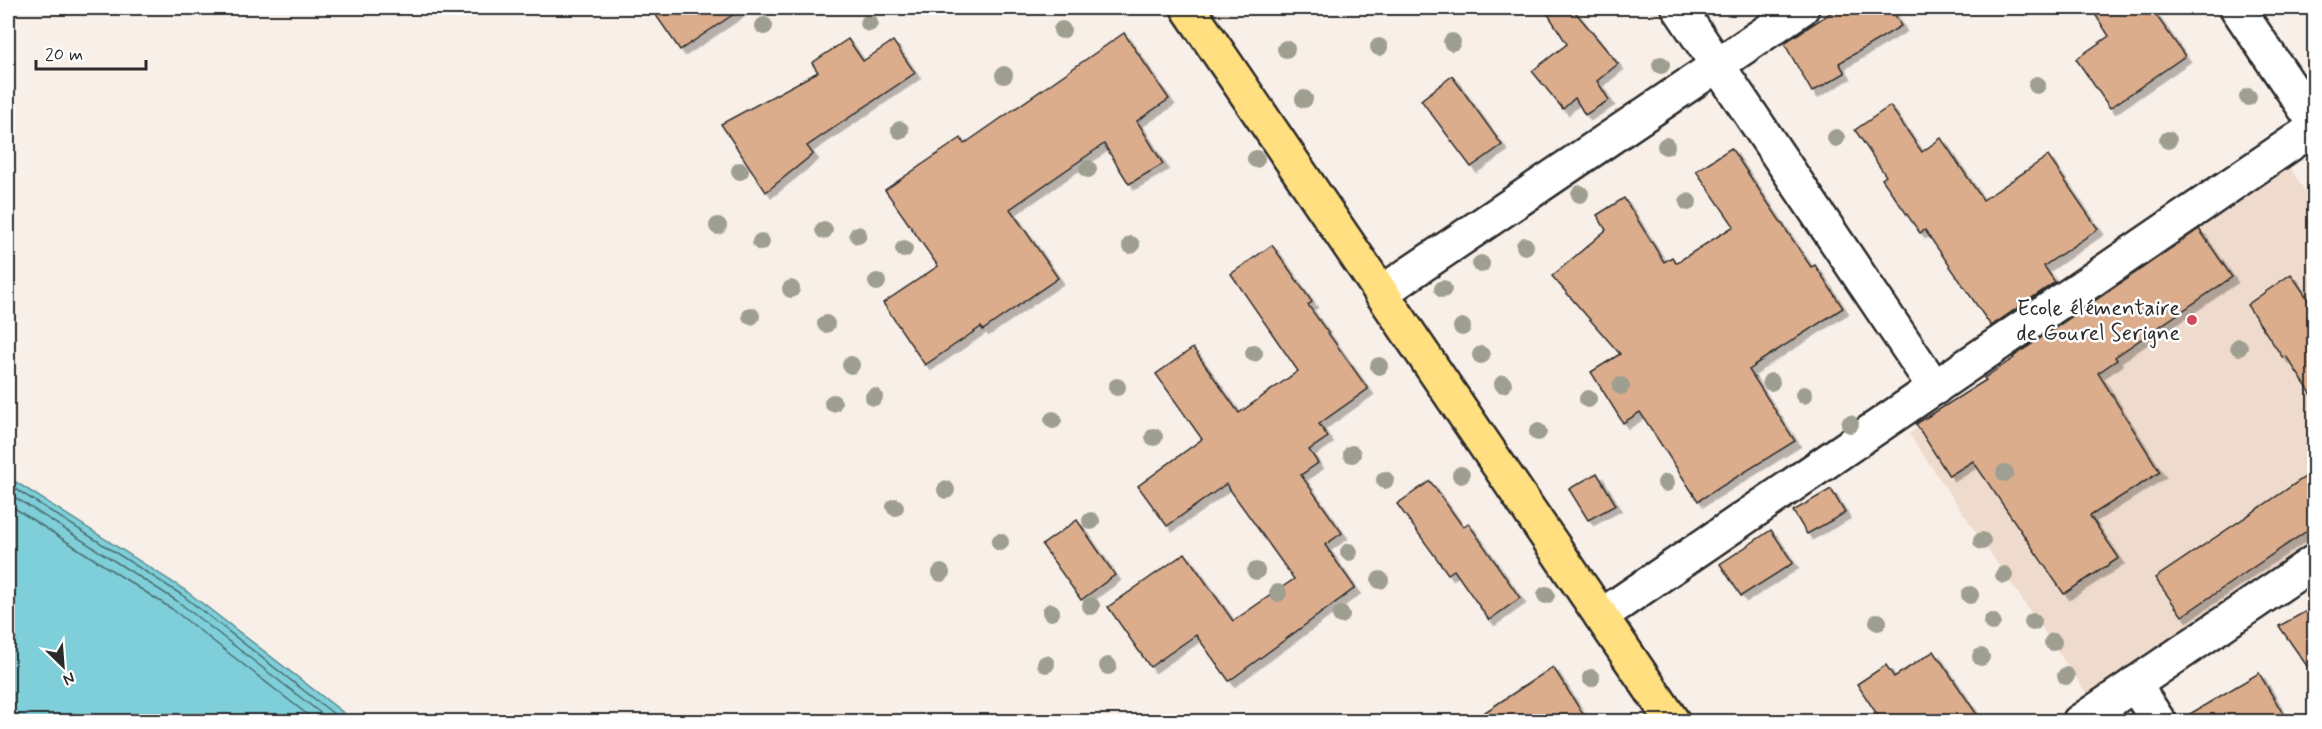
<svg xmlns="http://www.w3.org/2000/svg" width="2322" height="729" font-family="Mynerve,sans-serif">
  <defs>
    <filter id="shadow"><feDropShadow dx="5.5" dy="5.5" stdDeviation="0" flood-color="#0004"/></filter>
  </defs>
  <rect width="100%" height="100%" fill="#f8efe8"/>
  <filter id="ink" filterUnits="userSpaceOnUse"><feTurbulence type="fractalNoise" baseFrequency=".0167" numOctaves="2"/><feDisplacementMap in="SourceGraphic" scale="12" xChannelSelector="R" yChannelSelector="G"/><feConvolveMatrix kernelMatrix="1 2 1 2 8 2 1 2 1" color-interpolation-filters="sRGB"/></filter>
  <g filter="url(#ink)">
    <polygon fill="#efdbcd" points="2288,164 2314,206 2314,552 2093,703 1909,434"/>
    <polygon fill="#7ecfd9" stroke="#5d8d93" stroke-width="1.5" points="8,477 185,590 354,721 8,721"/>
    <g fill="none" stroke-linecap="round" stroke-linejoin="round">
      <g stroke="#4c6d71" stroke-width="1.5">
        <polyline points="8,484 182,595 344,722"/>
        <polyline points="8,493 177,601 332,722"/>
        <polyline points="8,504 172,609 317,722"/>
      </g>
    </g>
    <g fill="#dbad8d" stroke="#2b2b2b" stroke-width="1.5" filter="url(#shadow)">
      <polygon points="651,8 743,8 680,50"/>
      <polygon points="1544,8 1572,8 1618,64 1597,81 1609,100 1585,115 1575,98 1563,109 1532,71 1567,44"/>
      <polygon points="1838,8 1891,8 1901,26 1839,63 1845,73 1812,92 1784,43"/>
      <polygon points="2091,8 2151,8 2185,56 2110,108 2076,59 2109,36"/>
      <polygon points="1124,33 1169,99 1137,121 1163,164 1129,184 1104,144 1010,209 1058,278 983,330 981,327 925,365 883,303 938,266 885,190 961,138 964,144"/>
      <polygon points="848,39 863,61 893,41 915,73 807,146 813,154 766,192 721,124 818,72 812,63"/>
      <polygon points="1452,76 1502,145 1471,167 1421,100"/>
      <polygon points="1890,106 1922,152 1941,138 1983,200 2048,156 2098,229 2044,266 2055,282 1991,326 1925,230 1920,233 1882,179 1886,176 1855,130"/>
      <polygon points="1731,148 1811,267 1815,265 1843,308 1754,365 1755,366 1749,370 1795,441 1698,501 1640,412 1623,423 1591,372 1620,354 1552,276 1606,230 1597,215 1624,198 1664,262 1672,257 1676,263 1734,226 1696,171"/>
      <polygon points="2199,229 2232,277 2115,357 2117,360 2098,373 2160,472 2090,516 2119,558 2064,594 1973,461 1949,476 1916,424 1986,380 1984,378 2014,358 2013,357"/>
      <polygon points="1272,245 1312,302 1308,305 1368,389 1319,424 1328,437 1309,450 1318,463 1301,475 1342,533 1325,545 1355,588 1229,681 1196,635 1150,667 1108,607 1185,553 1233,621 1294,579 1226,484 1167,526 1138,486 1202,439 1156,374 1193,348 1239,413 1298,371 1231,274"/>
      <polygon points="2291,274 2314,308 2314,398 2286,356 2283,358 2247,305"/>
      <polygon points="2314,471 2314,526 2182,616 2155,578"/>
      <polygon points="1597,473 1616,505 1588,520 1569,489"/>
      <polygon points="1430,481 1463,527 1468,523 1520,598 1489,620 1454,570 1448,574 1397,504"/>
      <polygon points="1831,489 1845,513 1807,534 1793,511"/>
      <polygon points="1077,520 1115,575 1081,600 1042,545"/>
      <polygon points="1771,530 1793,563 1741,596 1720,564"/>
      <polygon points="2314,607 2314,676 2279,626"/>
      <polygon points="1934,651 1982,722 1882,722 1857,684 1886,665 1894,677"/>
      <polygon points="1553,667 1588,722 1470,722"/>
      <polygon points="2259,673 2288,722 2178,722 2178,721"/>
    </g>
    <g fill="none" stroke-linecap="round" stroke-linejoin="round">
      <g stroke="#2b2b2b" stroke-width="38">
        <g id="minor">
          <polyline points="1679,8 1935,388"/>
          <polyline points="2237,8 2314,122"/>
          <polyline points="1381,293 1802,8"/>
          <polyline points="1601,616 2314,128"/>
          <polyline points="2134,684 2159,722"/>
          <polyline points="2079,722 2314,562"/>
        </g>
      </g>
      <g stroke="#2b2b2b" stroke-width="38">
        <polyline id="major" points="1188,8 1673,722"/>
      </g>
      <use href="#minor" stroke="#fff" stroke-width="33"/>
      <use href="#major" stroke="#ffdf80" stroke-width="33"/>
    </g>
    <g fill="#9e9f90">
      <circle cx="869" cy="23" r="9"/>
      <circle cx="764" cy="26" r="9"/>
      <circle cx="1062" cy="30" r="9"/>
      <circle cx="1452" cy="42" r="9"/>
      <circle cx="1379" cy="47" r="9"/>
      <circle cx="1286" cy="49" r="9"/>
      <circle cx="1661" cy="65" r="9"/>
      <circle cx="1004" cy="75" r="9"/>
      <circle cx="2037" cy="85" r="9"/>
      <circle cx="2248" cy="97" r="9"/>
      <circle cx="1304" cy="99" r="9"/>
      <circle cx="900" cy="130" r="9"/>
      <circle cx="1836" cy="138" r="9"/>
      <circle cx="2168" cy="140" r="9"/>
      <circle cx="1666" cy="146" r="9"/>
      <circle cx="1256" cy="159" r="9"/>
      <circle cx="1088" cy="169" r="9"/>
      <circle cx="740" cy="171" r="9"/>
      <circle cx="1580" cy="194" r="9"/>
      <circle cx="1688" cy="202" r="9"/>
      <circle cx="718" cy="226" r="9"/>
      <circle cx="824" cy="230" r="9"/>
      <circle cx="858" cy="235" r="9"/>
      <circle cx="761" cy="242" r="9"/>
      <circle cx="1131" cy="245" r="9"/>
      <circle cx="1525" cy="246" r="9"/>
      <circle cx="904" cy="249" r="9"/>
      <circle cx="1481" cy="264" r="9"/>
      <circle cx="877" cy="282" r="9"/>
      <circle cx="791" cy="289" r="9"/>
      <circle cx="1443" cy="289" r="9"/>
      <circle cx="751" cy="316" r="9"/>
      <circle cx="826" cy="324" r="9"/>
      <circle cx="1462" cy="327" r="9"/>
      <circle cx="2239" cy="347" r="9"/>
      <circle cx="1254" cy="353" r="9"/>
      <circle cx="1481" cy="355" r="9"/>
      <circle cx="851" cy="365" r="9"/>
      <circle cx="1379" cy="366" r="9"/>
      <circle cx="1771" cy="382" r="9"/>
      <circle cx="1503" cy="384" r="9"/>
      <circle cx="1621" cy="386" r="9"/>
      <circle cx="1117" cy="387" r="9"/>
      <circle cx="1804" cy="395" r="9"/>
      <circle cx="874" cy="397" r="9"/>
      <circle cx="1588" cy="399" r="9"/>
      <circle cx="833" cy="403" r="9"/>
      <circle cx="1053" cy="420" r="9"/>
      <circle cx="1850" cy="424" r="9"/>
      <circle cx="1538" cy="432" r="9"/>
      <circle cx="1154" cy="437" r="9"/>
      <circle cx="1352" cy="454" r="9"/>
      <circle cx="2005" cy="473" r="9"/>
      <circle cx="1461" cy="475" r="9"/>
      <circle cx="1385" cy="480" r="9"/>
      <circle cx="1666" cy="483" r="9"/>
      <circle cx="946" cy="490" r="9"/>
      <circle cx="895" cy="507" r="9"/>
      <circle cx="1091" cy="521" r="9"/>
      <circle cx="1982" cy="541" r="9"/>
      <circle cx="1000" cy="542" r="9"/>
      <circle cx="1349" cy="552" r="9"/>
      <circle cx="1256" cy="571" r="9"/>
      <circle cx="941" cy="573" r="9"/>
      <circle cx="2004" cy="575" r="9"/>
      <circle cx="1380" cy="580" r="9"/>
      <circle cx="1278" cy="593" r="9"/>
      <circle cx="1546" cy="595" r="9"/>
      <circle cx="1970" cy="595" r="9"/>
      <circle cx="1091" cy="606" r="9"/>
      <circle cx="1051" cy="612" r="9"/>
      <circle cx="1341" cy="615" r="9"/>
      <circle cx="1878" cy="622" r="9"/>
      <circle cx="1992" cy="622" r="9"/>
      <circle cx="2033" cy="622" r="9"/>
      <circle cx="2053" cy="642" r="9"/>
      <circle cx="1981" cy="657" r="9"/>
      <circle cx="1046" cy="664" r="9"/>
      <circle cx="1108" cy="666" r="9"/>
      <circle cx="2066" cy="676" r="9"/>
      <circle cx="1591" cy="678" r="9"/>
    </g>
  </g>
  <circle fill="#d1495b" stroke="#fff" stroke-width="2" cx="2192" cy="320" r="6"/>
  <g text-anchor="middle" stroke-width="5" stroke-linejoin="round" paint-order="stroke">
    <g font-size="22" fill="#2b2b2b" stroke="#fff" text-anchor="end">
      <text x="2180" y="315">Ecole élémentaire<tspan x="2180" dy="25">de Gourel Serigne</tspan></text>
    </g>
  </g>
  <rect width="2322" height="729" fill="none" stroke="#fff" stroke-width="30"/>
  <rect x="15" y="15" width="2292" height="699" fill="none" stroke="#2b2b2b" stroke-width="2" filter="url(#ink)"/>
  <g transform="translate(63 666) rotate(155)" stroke="#ffffff" stroke-width="4.5" paint-order="stroke">
  <path d="M0-4.5L10 22L0 15L-10 22Z" fill="#2b2b2b"/>
  <text y="-9" font-size="16" font-weight="bold" text-anchor="middle" fill="#2b2b2b">N</text>
  </g>
  <path d="M36 60v9h110v-9" fill="none" stroke="#2b2b2b" stroke-width="3"/>
  <text x="45" y="60" font-size="18" fill="#2b2b2b" stroke="#ffffff" stroke-width="4.5" paint-order="stroke">20 m</text>
</svg>
